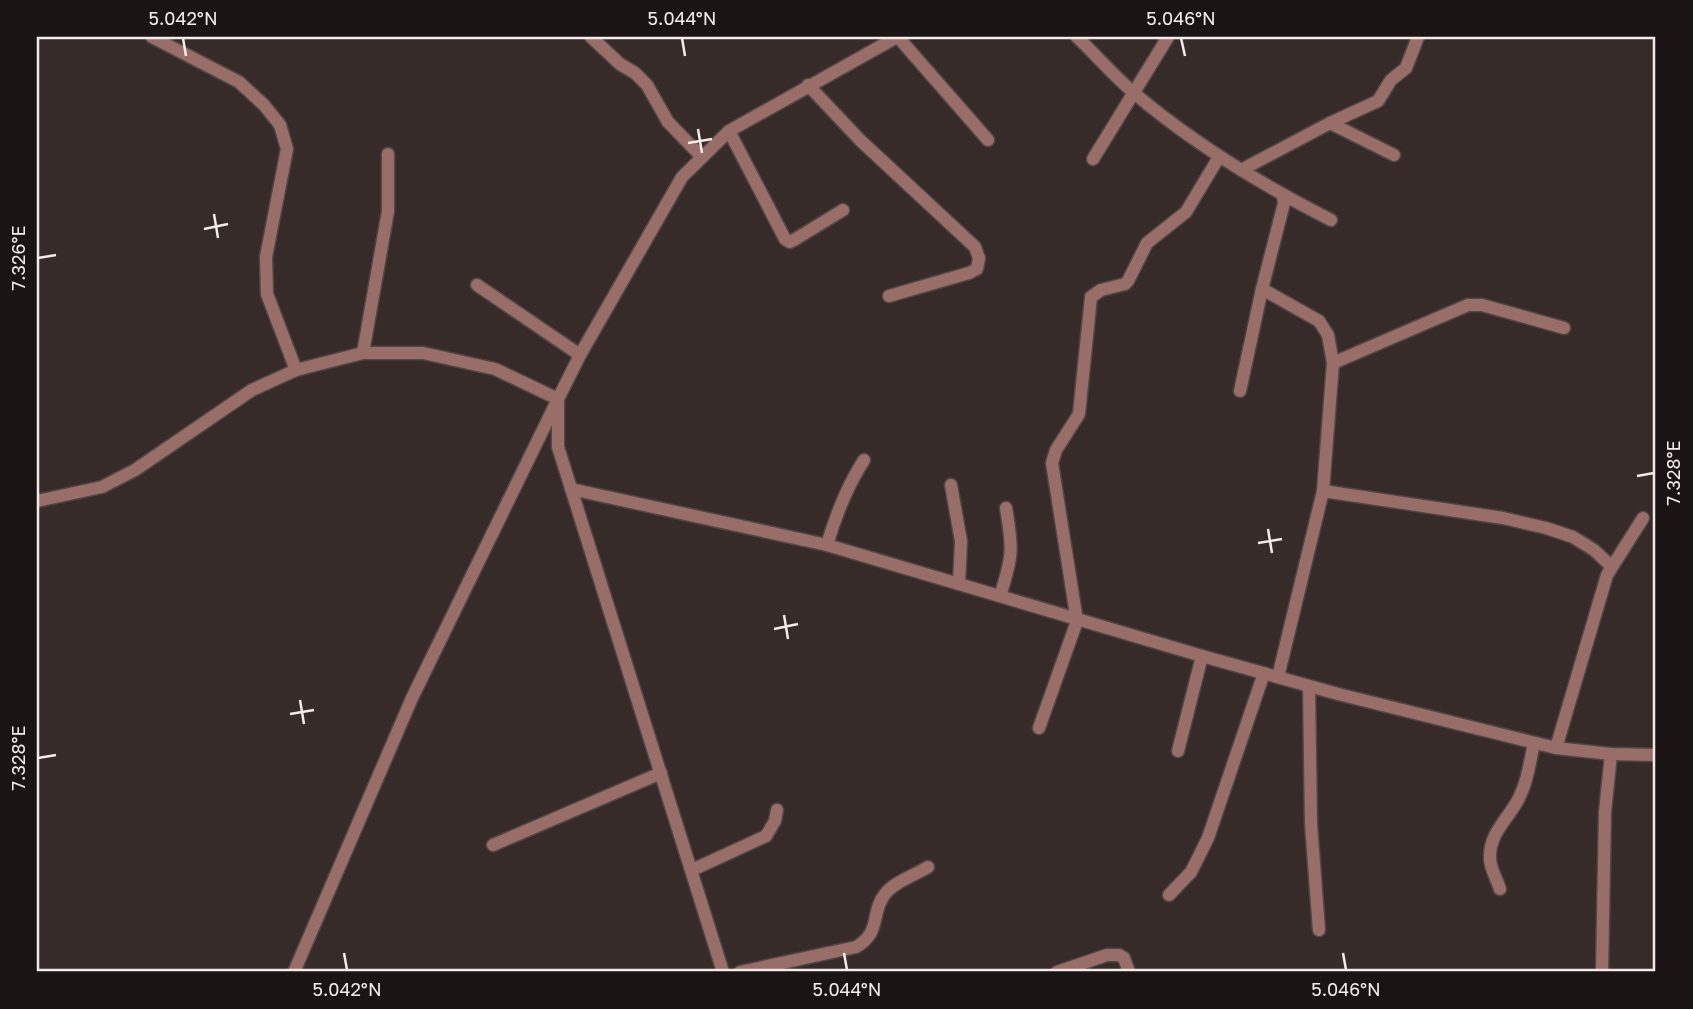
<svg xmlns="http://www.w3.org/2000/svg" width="1693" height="1009" font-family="'Golos Text',sans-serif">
  <rect width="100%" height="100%" fill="#362b29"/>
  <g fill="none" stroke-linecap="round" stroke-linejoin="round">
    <g stroke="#504644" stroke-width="15">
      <g id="street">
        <polyline points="152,37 239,82 264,105 280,125 287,149 266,257 267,294 296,370"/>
        <polyline points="591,37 620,64 635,73 647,85 668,122 702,157"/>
        <polyline points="898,37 988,140"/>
        <path d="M1077,37c19,18 37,39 57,56 60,51 128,92 197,127"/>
        <polyline points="808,85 860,140 975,247 979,258 977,269 969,273 889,296"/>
        <polyline points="1330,123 1394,155"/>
        <polyline points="729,131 785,239 790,242 794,240 843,210"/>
        <polyline points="1093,159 1168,37"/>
        <polyline points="1241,170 1330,123 1378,101 1391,80 1406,68 1418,37"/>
        <polyline points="477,285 580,355"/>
        <polyline points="1262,289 1319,321 1328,335 1333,363 1323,491 1278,677"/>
        <polyline points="363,353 388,211 388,154"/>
        <polyline points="1333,363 1468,305 1482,305 1564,328"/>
        <polyline points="1240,391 1262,289 1284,203 1283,196"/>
        <polyline points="951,485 961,541 959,584"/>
        <polyline points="571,489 827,545 1202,656 1338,694 1556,748 1611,754 1656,755"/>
        <polyline points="1323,491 1503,518 1546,528 1573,537 1594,550 1611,566"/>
        <polyline points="37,501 102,487 135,470 252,390 296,370 363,353 423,353 495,369 558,399 412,698 294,972"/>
        <path d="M827,545c9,-31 19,-57 37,-85"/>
        <path d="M1000,596c13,-40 13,-47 6,-88"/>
        <polyline points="1309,686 1311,824 1319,930"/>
        <polyline points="1039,728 1077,621 1052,463 1056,450 1079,414 1091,297 1101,290 1125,284 1128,281 1147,243 1186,212 1219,157"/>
        <polyline points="1556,748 1607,575 1643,518"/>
        <polyline points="1178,751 1202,656"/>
        <polyline points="493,845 661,773"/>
        <polyline points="692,870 766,836 775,821 777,810"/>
        <path d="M1500,889c-3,-10 -10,-20 -10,-31 -1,-24 17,-38 28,-58 9,-17 12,-38 16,-57"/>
        <polyline points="1169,895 1191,872 1208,838 1264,673"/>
        <polyline points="723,972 558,447 558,399 580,355 682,177 729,131 897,37"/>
        <path d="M740,972l116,-25c26,-15 14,-34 29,-53 9,-12 30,-19 43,-27"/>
        <polyline points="1057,972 1107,955 1119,955 1124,958 1129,972"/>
        <polyline points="1602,972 1605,812 1611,754"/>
      </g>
    </g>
    <use href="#street" stroke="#996e68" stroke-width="12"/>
  </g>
  <path fill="none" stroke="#f3ebea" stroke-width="2.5" d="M183,38l3,18M682,38l3,18M1181,38l4,18M698,129l4,24M688,143l24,-4M214,214l4,24M204,229l24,-5M38,258l18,-3M1637,476l17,-3M1268,529l4,24M1258,543l24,-4M784,615l4,24M774,629l24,-5M300,700l4,24M290,714l24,-4M38,758l18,-3M344,953l3,17M844,953l3,17M1343,953l3,17"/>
  <rect width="1693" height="1009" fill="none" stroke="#1a1514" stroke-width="77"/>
  <rect x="38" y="38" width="1616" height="932" fill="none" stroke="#f3ebea" stroke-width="2.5"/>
  <g font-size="18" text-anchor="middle" fill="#f3ebea">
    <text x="183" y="25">5.042°N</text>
    <text x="682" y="25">5.044°N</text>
    <text x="1181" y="25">5.046°N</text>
    <text transform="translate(19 258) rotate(-90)" y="6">7.326°E</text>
    <text transform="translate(1674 473) rotate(-90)" y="6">7.328°E</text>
    <text transform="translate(19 758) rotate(-90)" y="6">7.328°E</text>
    <text x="347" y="996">5.042°N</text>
    <text x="847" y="996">5.044°N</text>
    <text x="1346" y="996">5.046°N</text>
  </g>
</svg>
